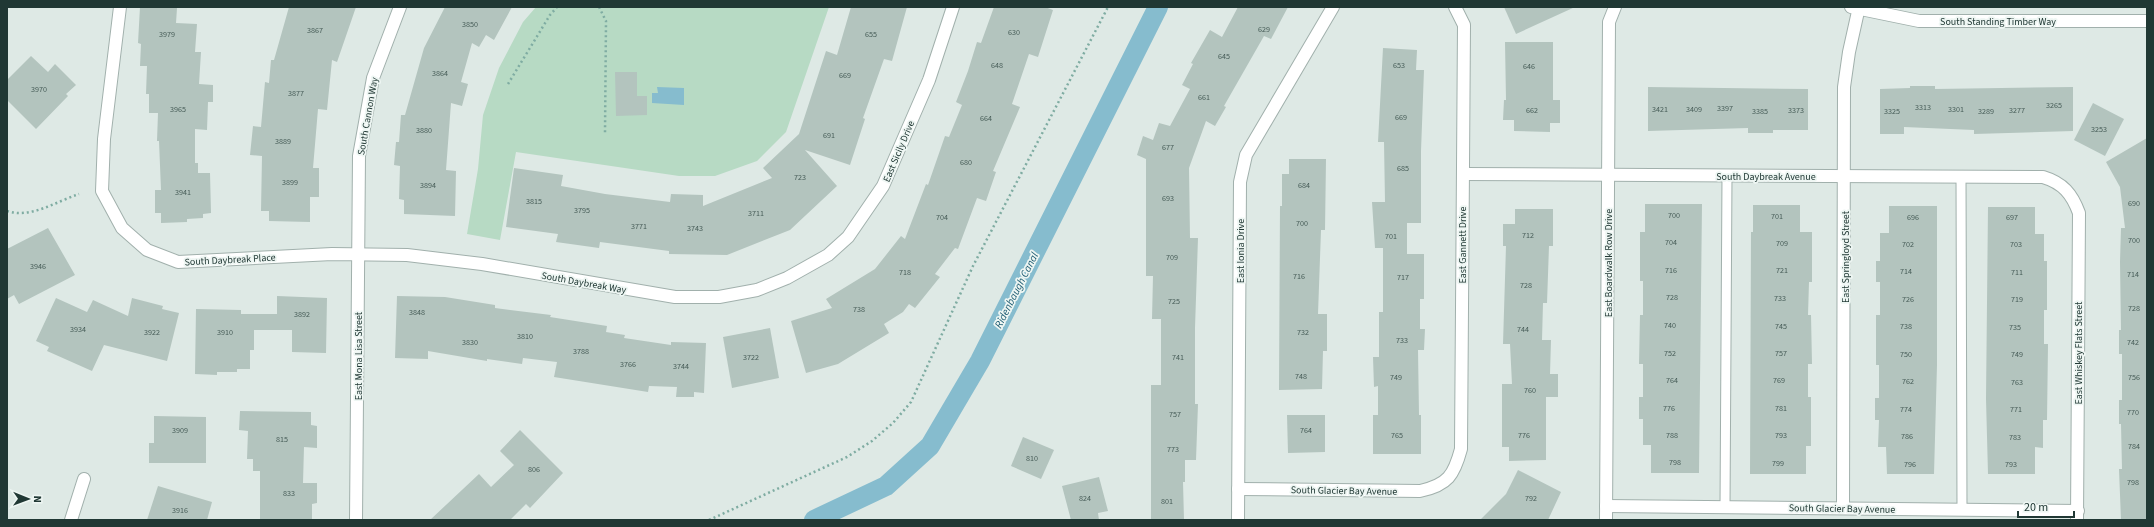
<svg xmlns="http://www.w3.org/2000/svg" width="2154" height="527" font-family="'Source Sans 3',sans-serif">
  <rect width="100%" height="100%" fill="#dee9e5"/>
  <polygon fill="#b7dac4" points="536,7 829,7 786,132 757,161 715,176 679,176 516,152 500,240 467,234 478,169 483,115 499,68 523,22"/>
  <polygon fill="#86bcce" points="657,87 684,88 684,105 652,103 652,93 658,93"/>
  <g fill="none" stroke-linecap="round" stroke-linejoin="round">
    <polyline stroke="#86bcce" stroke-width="20" points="814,520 886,486 930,446 980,361 1158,7"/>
  </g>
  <g fill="#b3c4be">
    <polygon points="140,7 177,8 176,23 197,24 195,52 201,52 199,84 213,85 213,102 208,102 207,130 195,129 195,163 198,163 198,173 210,173 211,213 203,214 203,218 187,219 187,222 161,223 161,213 155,213 155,190 161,190 159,141 157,141 158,113 149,113 149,94 146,94 147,66 140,66 141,44 138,43"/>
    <polygon points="289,7 356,7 337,62 332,60 327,110 318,109 313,168 319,168 319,197 310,197 310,222 269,221 269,211 261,211 262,156 250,155 253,126 261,127 265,82 269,83 271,60 274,60"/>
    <polygon points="445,7 512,7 494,40 486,35 479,47 472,43 461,82 468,84 462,106 451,103 446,170 456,171 455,216 404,214 404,200 399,199 400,166 394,165 396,142 399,142 401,115 405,115 424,48"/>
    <polygon points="851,7 907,7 892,61 884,59 863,118 865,119 850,165 805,150 837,186 790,230 727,255 669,254 669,251 600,242 599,248 556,242 558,234 506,227 514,168 563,175 561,186 605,194 670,202 671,194 703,195 703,206 772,178 763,168 799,134 826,51 837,55"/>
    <polygon points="994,7 1045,7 1053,10 1038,57 1029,54 1012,104 1020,107 993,171 996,172 986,201 977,198 958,249 955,248 935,274 940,277 915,308 909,304 903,312 884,324 889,333 838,364 806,373 791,321 832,308 826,299 875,269 901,236 905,239 926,184 928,185 945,136 949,137 962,105 956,102 968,71 977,42 981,43"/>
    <polygon points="1238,7 1288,7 1271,39 1264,36 1224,106 1226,107 1215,126 1206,121 1189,168 1190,238 1198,238 1195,328 1195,404 1198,404 1196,460 1185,460 1185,482 1183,482 1184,520 1151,520 1151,385 1161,385 1161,319 1152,319 1153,276 1146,276 1146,159 1137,155 1143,136 1153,140 1159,123 1170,126 1190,89 1182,85 1193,64 1191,63 1210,30 1222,37"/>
    <polygon points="1504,7 1575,7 1516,34"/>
    <polygon points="1505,42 1553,42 1553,100 1560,100 1560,123 1550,123 1550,132 1514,131 1514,120 1503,120 1504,100 1506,100"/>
    <polygon points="1383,48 1417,50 1416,70 1424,70 1421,151 1421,223 1407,223 1407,254 1424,254 1424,299 1420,299 1420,329 1425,329 1424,350 1418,350 1419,415 1421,415 1421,454 1373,454 1373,415 1378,415 1378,386 1374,387 1373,357 1379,357 1379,312 1383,312 1383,248 1375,248 1372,202 1385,202 1384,142 1378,142"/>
    <polygon points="31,56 48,72 55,64 76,85 66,94 68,96 36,129 7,100 7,80"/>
    <polygon points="615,72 637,72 637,96 647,96 647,115 616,116"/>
    <polygon points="1910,86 1935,86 1935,89 2073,87 2073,131 1974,134 1974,130 1904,127 1904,134 1880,134 1880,89 1910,88"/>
    <polygon points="1648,87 1808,89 1808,130 1773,130 1773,133 1748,133 1748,128 1648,131"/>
    <polygon points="2093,103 2124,119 2105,156 2074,140"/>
    <polygon points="2147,138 2147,520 2121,520 2119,469 2122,469 2121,424 2119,424 2119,400 2122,400 2122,354 2119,354 2119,330 2121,330 2120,262 2121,228 2125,228 2120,187 2106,162"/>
    <polygon points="1289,159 1326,159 1325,230 1321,230 1318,314 1327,314 1327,351 1323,351 1322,389 1279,390 1280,206 1282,206 1282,174 1289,174"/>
    <polygon points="1645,204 1702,204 1699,473 1651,473 1651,445 1643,445 1643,419 1639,419 1639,397 1643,397 1643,364 1639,364 1640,315 1643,315 1643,281 1640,281 1640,232 1645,232"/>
    <polygon points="1753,205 1800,205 1800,232 1812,232 1812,282 1809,282 1808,315 1811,315 1812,364 1808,364 1808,397 1811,397 1811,446 1806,446 1806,474 1750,474 1751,232 1753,232"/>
    <polygon points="1889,206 1937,206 1937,365 1934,474 1887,474 1886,447 1878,447 1879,420 1875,420 1875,398 1879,398 1879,365 1876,365 1876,315 1880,315 1880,282 1876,282 1876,261 1880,261 1880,233 1889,233"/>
    <polygon points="1988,207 2035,207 2035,234 2044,234 2044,261 2047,261 2047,310 2044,310 2044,344 2048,344 2047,420 2043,420 2043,448 2035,447 2035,474 1988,474 1986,399"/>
    <polygon points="1515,209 1553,209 1553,246 1549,246 1547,303 1543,303 1542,340 1551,340 1550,374 1558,374 1558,397 1546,397 1546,460 1509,461 1509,447 1502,447 1502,384 1512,384 1510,344 1503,344 1506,246 1503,246 1503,224 1515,224"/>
    <polygon points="48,228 75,275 19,304 14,295 7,299 7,249"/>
    <polygon points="277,296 327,298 326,353 292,352 292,330 254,330 254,350 250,350 250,369 237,369 237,372 217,372 217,375 195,374 196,309 241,310 241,314 277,314"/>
    <polygon points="397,296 445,297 495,305 495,308 551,315 550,317 607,326 606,332 625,335 624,338 671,345 671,342 706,343 704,393 694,392 694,397 676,397 677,387 649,386 648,392 554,377 557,362 523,358 522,364 487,359 487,361 428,351 428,359 395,358"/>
    <polygon points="56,298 87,312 93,300 128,316 132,298 163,306 162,309 179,313 167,361 104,345 92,371 47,351 49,347 36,341"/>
    <polygon points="770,328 779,378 732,388 723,337"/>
    <polygon points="240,411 311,412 311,425 317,426 317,448 304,447 303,483 317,483 317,503 312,504 312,520 260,520 260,471 253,471 253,459 247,459 248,431 239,430"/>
    <polygon points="1287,415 1325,415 1325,452 1288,453"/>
    <polygon points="154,416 206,417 206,463 149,463 149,443 154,443"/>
    <polygon points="520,430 563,473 530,508 526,504 510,520 430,520 479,474 491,487 514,465 500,451"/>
    <polygon points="1023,437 1054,450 1041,479 1011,466"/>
    <polygon points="1518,470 1561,492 1548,520 1480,520 1506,494"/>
    <polygon points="1099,477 1108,511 1098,513 1099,520 1071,520 1062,486"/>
    <polygon points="158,486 212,502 207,520 147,520"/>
  </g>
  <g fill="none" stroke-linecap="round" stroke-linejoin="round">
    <g stroke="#a1b0ac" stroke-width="11">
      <g id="service">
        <polyline points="1961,177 1962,509"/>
        <polyline points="1725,507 1727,176"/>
      </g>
    </g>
    <g stroke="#a1b0ac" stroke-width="14">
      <g id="minor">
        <polyline points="120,7 104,139 102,191 122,228 147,250 178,262 332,254 407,255 482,264 675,297 719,297 757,290 787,278 828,255 848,237 883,186 929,80 953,7"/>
        <path d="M1463,174l580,3c20,6 29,17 36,36l-2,307"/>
        <path d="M1238,489l182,2c28,-6 34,-16 41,-42l3,-424 -9,-18"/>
        <polyline points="1606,506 2078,511"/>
        <polyline points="1843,508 1844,87 1849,52 1859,7"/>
        <polyline points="71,520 84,479"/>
        <polyline points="356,520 359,156 373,78 400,7"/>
        <polyline points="1238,520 1240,182 1246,155 1333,7"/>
        <polyline points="1606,520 1609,22 1615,7"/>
      </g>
    </g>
    <g stroke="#a1b0ac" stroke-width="14">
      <polyline id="tertiary" points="1851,7 1919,21 2147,21"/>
    </g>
    <g stroke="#7faca2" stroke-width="2.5" stroke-dasharray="2 3" stroke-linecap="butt">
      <polyline points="599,7 606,21 605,133"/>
      <polyline points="508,84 550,15 557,7"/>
      <path d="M7,211c24,8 50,-10 72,-17"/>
      <polyline points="709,520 847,457 872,441 893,423 911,402 973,266 1108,7"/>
    </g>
    <use href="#service" stroke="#fff" stroke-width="9"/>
    <use href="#minor" stroke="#fff" stroke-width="12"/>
    <use href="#tertiary" stroke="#fff" stroke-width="12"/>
  </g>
  <g text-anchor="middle" stroke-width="3.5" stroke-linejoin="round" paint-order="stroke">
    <g font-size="8" fill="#455b56">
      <text x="470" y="27">3850</text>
      <text x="1264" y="32">629</text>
      <text x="315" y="33">3867</text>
      <text x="1014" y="35">630</text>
      <text x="167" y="37">3979</text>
      <text x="871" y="37">655</text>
      <text x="1224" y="59">645</text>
      <text x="997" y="68">648</text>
      <text x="1399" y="68">653</text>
      <text x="1529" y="69">646</text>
      <text x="440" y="76">3864</text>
      <text x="845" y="78">669</text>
      <text x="39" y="92">3970</text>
      <text x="296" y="96">3877</text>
      <text x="1204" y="100">661</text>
      <text x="2054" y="108">3265</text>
      <text x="1923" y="110">3313</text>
      <text x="1725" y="111">3397</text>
      <text x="178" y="112">3965</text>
      <text x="1660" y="112">3421</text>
      <text x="1694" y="112">3409</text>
      <text x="1956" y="112">3301</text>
      <text x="1532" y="113">662</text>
      <text x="1796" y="113">3373</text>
      <text x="2017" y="113">3277</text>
      <text x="1760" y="114">3385</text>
      <text x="1892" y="114">3325</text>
      <text x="1986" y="114">3289</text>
      <text x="1401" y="120">669</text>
      <text x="986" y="121">664</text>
      <text x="2099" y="132">3253</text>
      <text x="424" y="133">3880</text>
      <text x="829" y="138">691</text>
      <text x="283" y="144">3889</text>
      <text x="1168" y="150">677</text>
      <text x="966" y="165">680</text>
      <text x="1403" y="171">685</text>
      <text x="800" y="180">723</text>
      <text x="290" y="185">3899</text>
      <text x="428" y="188">3894</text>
      <text x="1304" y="188">684</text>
      <text x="183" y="195">3941</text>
      <text x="1168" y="201">693</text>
      <text x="534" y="204">3815</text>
      <text x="2134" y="206">690</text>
      <text x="582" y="213">3795</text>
      <text x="756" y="216">3711</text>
      <text x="1674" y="218">700</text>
      <text x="1777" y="219">701</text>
      <text x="942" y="220">704</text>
      <text x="1913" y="220">696</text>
      <text x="2012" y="220">697</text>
      <text x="1302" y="226">700</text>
      <text x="639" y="229">3771</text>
      <text x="695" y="231">3743</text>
      <text x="1528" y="238">712</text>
      <text x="1391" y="239">701</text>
      <text x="2134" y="243">700</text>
      <text x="1671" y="245">704</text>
      <text x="1782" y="246">709</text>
      <text x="1908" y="247">702</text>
      <text x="2016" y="247">703</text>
      <text x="1172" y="260">709</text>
      <text x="38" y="269">3946</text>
      <text x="1671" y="273">716</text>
      <text x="1782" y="273">721</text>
      <text x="1906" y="274">714</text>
      <text x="905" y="275">718</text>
      <text x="2017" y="275">711</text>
      <text x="2133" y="277">714</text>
      <text x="1299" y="279">716</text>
      <text x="1403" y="280">717</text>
      <text x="1526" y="288">728</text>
      <text x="1672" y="300">728</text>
      <text x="1780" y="301">733</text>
      <text x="1908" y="302">726</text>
      <text x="2017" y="302">719</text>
      <text x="1174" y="304">725</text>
      <text x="2134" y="311">728</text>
      <text x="859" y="312">738</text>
      <text x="417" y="315">3848</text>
      <text x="302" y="317">3892</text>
      <text x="1670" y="328">740</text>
      <text x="1781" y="329">745</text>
      <text x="1906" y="329">738</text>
      <text x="2015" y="330">735</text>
      <text x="78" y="332">3934</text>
      <text x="1523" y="332">744</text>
      <text x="152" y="335">3922</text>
      <text x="225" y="335">3910</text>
      <text x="1303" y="335">732</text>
      <text x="525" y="339">3810</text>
      <text x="1402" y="343">733</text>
      <text x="470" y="345">3830</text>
      <text x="2133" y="345">742</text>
      <text x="581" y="354">3788</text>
      <text x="1670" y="356">752</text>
      <text x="1781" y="356">757</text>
      <text x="1906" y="357">750</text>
      <text x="2017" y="357">749</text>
      <text x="751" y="360">3722</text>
      <text x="1178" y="360">741</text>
      <text x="628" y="367">3766</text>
      <text x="681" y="369">3744</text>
      <text x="1301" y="379">748</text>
      <text x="1396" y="380">749</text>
      <text x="2134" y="380">756</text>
      <text x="1672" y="383">764</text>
      <text x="1779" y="383">769</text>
      <text x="1908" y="384">762</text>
      <text x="2017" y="385">763</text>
      <text x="1530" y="393">760</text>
      <text x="1669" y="411">776</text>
      <text x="1781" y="411">781</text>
      <text x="1906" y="412">774</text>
      <text x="2016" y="412">771</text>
      <text x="2133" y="415">770</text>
      <text x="1175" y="417">757</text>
      <text x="180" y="433">3909</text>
      <text x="1306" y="433">764</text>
      <text x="1397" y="438">765</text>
      <text x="1524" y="438">776</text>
      <text x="1672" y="438">788</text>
      <text x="1781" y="438">793</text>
      <text x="1907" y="439">786</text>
      <text x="2015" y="440">783</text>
      <text x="282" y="442">815</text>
      <text x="2134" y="449">784</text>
      <text x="1173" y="452">773</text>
      <text x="1032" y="461">810</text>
      <text x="1675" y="465">798</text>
      <text x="1778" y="466">799</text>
      <text x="1910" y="467">796</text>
      <text x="2011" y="467">793</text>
      <text x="534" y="472">806</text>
      <text x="2133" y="485">798</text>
      <text x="289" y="496">833</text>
      <text x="1085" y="501">824</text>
      <text x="1531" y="501">792</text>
      <text x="1167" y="504">801</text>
      <text x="180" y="513">3916</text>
    </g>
    <g font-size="10" fill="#203834" stroke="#eef6f3">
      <text x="1998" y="25">South Standing Timber Way</text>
      <text transform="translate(367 116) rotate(-80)" y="4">South Cannon Way</text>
      <text transform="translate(898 151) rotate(-67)" y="4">East Sicily Drive</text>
      <text x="1766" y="180">South Daybreak Avenue</text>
      <text transform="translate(1462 245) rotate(-90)" y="4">East Gannett Drive</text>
      <text transform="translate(1240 251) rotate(-90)" y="4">East Ionia Drive</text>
      <text transform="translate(1845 257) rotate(-90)" y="4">East Springloyd Street</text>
      <text transform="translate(230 259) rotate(-3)" y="4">South Daybreak Place</text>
      <text transform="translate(1608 263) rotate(-90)" y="4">East Boardwalk Row Drive</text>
      <text transform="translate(584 282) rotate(10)" y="4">South Daybreak Way</text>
      <text transform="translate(2078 353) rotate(-90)" y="4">East Whiskey Flats Street</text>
      <text transform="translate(358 356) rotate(-90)" y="4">East Mona Lisa Street</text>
      <text transform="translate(1344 490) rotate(1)" y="4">South Glacier Bay Avenue</text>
      <text transform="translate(1842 508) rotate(1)" y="4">South Glacier Bay Avenue</text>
    </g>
    <g font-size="11" font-style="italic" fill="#1d5c72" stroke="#eef6f3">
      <text transform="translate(1016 290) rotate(-63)" y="4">Ridenbaugh Canal</text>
    </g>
  </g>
  <rect width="2154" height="527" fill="none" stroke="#203834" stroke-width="16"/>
  <g transform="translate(28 499) rotate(91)" stroke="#eef6f3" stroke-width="3" paint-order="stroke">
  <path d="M0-3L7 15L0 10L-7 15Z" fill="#203834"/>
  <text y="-6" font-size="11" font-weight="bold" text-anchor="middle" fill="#203834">N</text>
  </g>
  <path d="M2018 511v6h56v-6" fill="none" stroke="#203834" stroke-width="2"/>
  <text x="2024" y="511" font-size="12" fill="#203834" stroke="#eef6f3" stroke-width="3" paint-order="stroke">20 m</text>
</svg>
